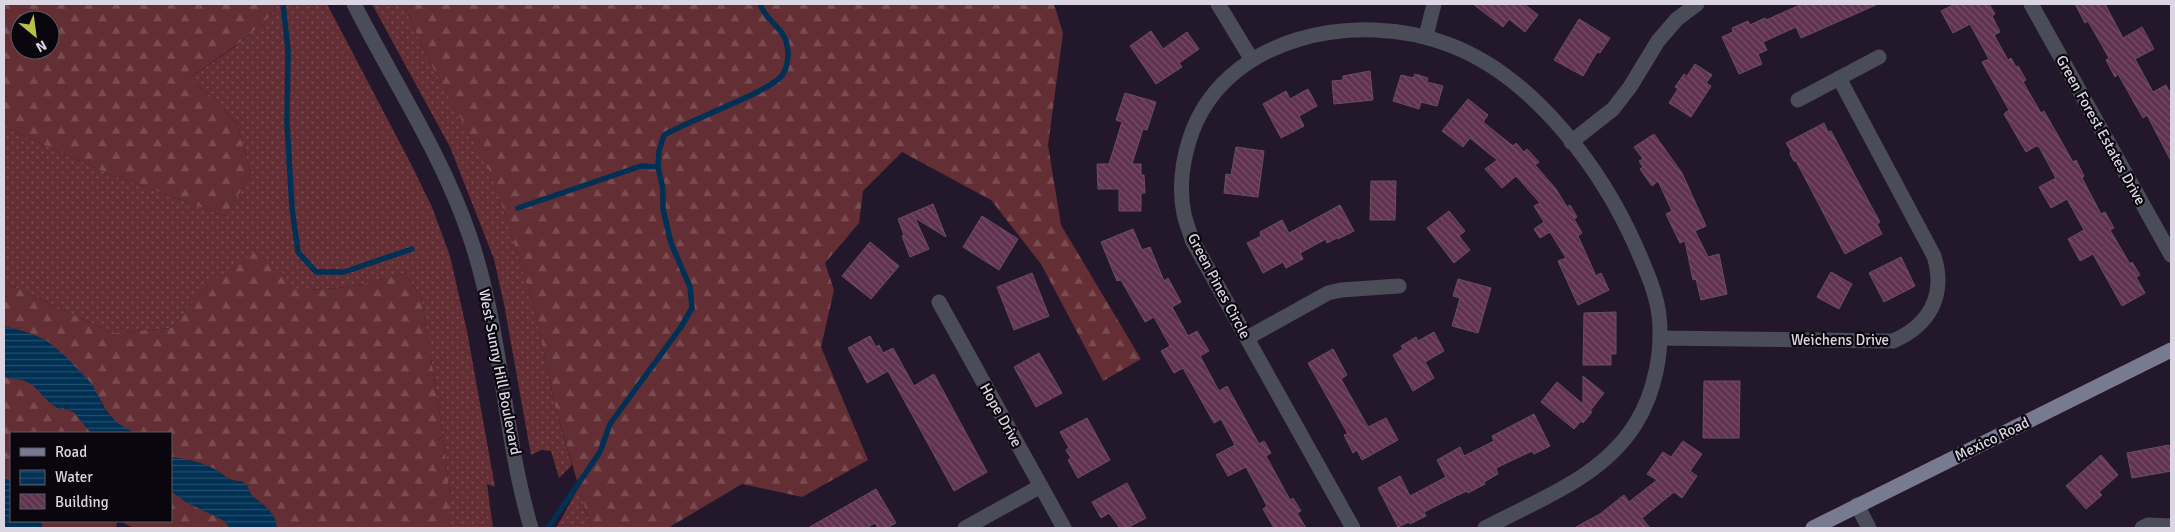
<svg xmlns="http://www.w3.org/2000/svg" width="2175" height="532" font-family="Signika,sans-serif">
<defs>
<pattern id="grass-dots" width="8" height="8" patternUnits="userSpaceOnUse" patternTransform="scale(1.25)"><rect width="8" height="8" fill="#632f34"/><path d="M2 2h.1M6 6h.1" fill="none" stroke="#794c51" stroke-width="1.8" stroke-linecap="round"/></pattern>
<pattern id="forest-firs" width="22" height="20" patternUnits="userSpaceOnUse" patternTransform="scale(1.25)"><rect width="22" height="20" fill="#632f34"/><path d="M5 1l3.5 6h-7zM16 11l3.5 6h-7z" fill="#794c51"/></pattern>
<pattern id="water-rules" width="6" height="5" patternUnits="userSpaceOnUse" patternTransform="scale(1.25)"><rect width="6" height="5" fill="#003154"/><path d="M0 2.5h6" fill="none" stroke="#254e6c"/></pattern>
<pattern id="building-back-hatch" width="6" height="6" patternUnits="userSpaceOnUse" patternTransform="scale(1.25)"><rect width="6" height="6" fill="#60324f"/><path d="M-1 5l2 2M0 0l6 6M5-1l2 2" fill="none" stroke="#764f68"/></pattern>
</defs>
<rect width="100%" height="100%" fill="#23172c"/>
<!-- grass -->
<path fill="url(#grass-dots)" d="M278,4H327L411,164L432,207L450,256L467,331L495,487L487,484L493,528H450V494L439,408L421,297L405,273C369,284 333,291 295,290L281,272L210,282L171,328L112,333L4,282V127L107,173L225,216L251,175L237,124L215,99L188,79C215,60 262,32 278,4Z
M372,4H404L425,53L494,178L536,315L555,406L572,465L559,478L551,451L541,450L531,455L504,304L494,259L450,147Z
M579,487L591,528H556Z"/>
<!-- forest -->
<path fill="url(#forest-firs)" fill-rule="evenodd" d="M4,4H278C262,32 215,59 188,79L215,99L237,124L251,175L225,216L107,173L4,127ZM20,20H50V50H20Z
M404,4H1054L1063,33L1048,145L1061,225L1141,359L1103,381L1041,264L991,200L902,152L863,191L859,223L825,263L834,290L821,347L868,460L802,497L742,484L668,528H591L555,406L536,315L494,179L425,53Z
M254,253L281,272L296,290C333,291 369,284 405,273L421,297L439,408L450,494V528H277L274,517L268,509L251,495L247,486L242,481C226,482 223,472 210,467C198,461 184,459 171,457V433C161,433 145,436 135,433C118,428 106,413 99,397L47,341L29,333L4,326V282L112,333L171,328L210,282Z
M4,377L23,380L33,385L51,404L74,412L91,433H11V482L4,477Z
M171,491L186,502L223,520L230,528H133L120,521H171Z
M42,521H117L116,528H42Z"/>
<!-- water -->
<path fill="url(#water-rules)" d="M4,326L29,333L47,341L63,354L92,384L104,408L117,423L135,433H91L74,412L65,408L59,409L51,404L33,385L23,380L4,377Z
M171,457C184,459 198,461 210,467C223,472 226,482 241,481L247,485L251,495L268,509L274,517L277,528H230L223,520L186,502L171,491Z
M4,477L11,482V521H42V528H4Z"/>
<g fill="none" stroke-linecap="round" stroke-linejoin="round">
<!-- stream -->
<path stroke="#003154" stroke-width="5.5" d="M283,4L288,50L287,123L292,208L298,252L316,272H344L412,249
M518,208L641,166L658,167
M548,528L600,452L610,424L681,327L692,308L690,287L671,243L663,209V189L658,167L659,151L664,135C687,121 773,91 783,74C788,66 789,54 787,45C785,29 765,20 760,4"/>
</g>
<!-- building -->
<path fill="url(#building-back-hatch)" stroke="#694f5e" d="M1473,4H1524L1538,15L1525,32L1509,19L1503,27Z
M1802,4H1878L1801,38L1796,27L1763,42L1767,50L1758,54L1762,64L1739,74L1722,37L1733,32L1732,28L1748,21L1750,25L1765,18L1766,20Z
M1955,4H1989L1995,14L1992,16L2000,32L1994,35L2008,60L2011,58L2016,67L2018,66L2026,80L2023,82L2041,113L2044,111L2073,162L2076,160L2084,176L2082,178L2101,214L2105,212L2114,228L2110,230L2130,264L2132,262L2140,275L2136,277L2145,293L2122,306L2093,254L2080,261L2068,239L2084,230L2067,199L2051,208L2039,187L2056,178L2039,147L2036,146L2026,152L2004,114L2009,110L1982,62L1989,59L1970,24L1953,33L1941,11Z
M2075,4H2105L2123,38L2142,27L2154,49L2135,59L2153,92L2166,85L2171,95V161L2147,115L2143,118L2118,74L2115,77L2106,60L2109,58L2088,21L2085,23Z
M1579,19L1610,38L1600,53L1597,52L1583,76L1554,60Z
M1151,31L1163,49L1187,32L1199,49L1179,63L1182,67L1156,84L1130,46Z
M1695,64L1712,75L1706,83L1711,86L1691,117L1669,103L1678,89L1675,87L1684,74L1687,76Z
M1370,71L1373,100L1334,104L1332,81L1343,80V76Z
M1415,74L1428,78L1427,82L1443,86L1437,106L1421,102L1419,109L1393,101L1401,75L1413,78Z
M1308,89L1317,106L1299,116L1304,126L1281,138L1263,104L1286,91L1290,99Z
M1125,93L1156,102L1147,130L1143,129L1132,164H1141V175H1144L1145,193H1141V211H1119V189H1098L1097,164H1109L1122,122L1116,120Z
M1468,99L1488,115L1483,122L1513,146L1516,143L1524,152L1527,149L1539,162L1535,165L1556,189L1567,207L1570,205L1577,217L1574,219L1582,233L1578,236L1596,276L1601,273L1609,290L1578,305L1558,261L1566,258L1550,232L1540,238L1534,229L1544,222L1534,206L1540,203L1516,176L1502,188L1485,169L1497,160L1470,138L1463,147L1442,131Z
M1824,123L1828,132L1831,131L1870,204L1880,222L1877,224L1882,234L1845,254L1796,161H1794L1790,154L1791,151L1786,143Z
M1654,134L1682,173L1706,226L1695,231L1708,257L1719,254L1727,294L1701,300L1696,279L1693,280L1685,241L1680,243L1666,214L1672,211L1658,181L1652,186L1640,169L1643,167L1639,161L1643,159L1634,147Z
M1236,147L1264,151L1258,197L1224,193L1226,174L1231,175Z
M1371,181H1396L1395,220H1370Z
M933,204L946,237L915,218L929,249L910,257L902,236L904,235L898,219Z
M1340,205L1354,231L1338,239L1337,238L1327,243L1326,239L1300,253L1303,259L1286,268L1283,262L1263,273L1247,243L1261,236L1260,232L1282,220L1289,233Z
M1449,211L1465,231L1459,236L1470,250L1454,263L1427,228Z
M982,216L1018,239L999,270L963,247Z
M1133,229L1142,250L1150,247L1164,281L1168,278L1181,302L1172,307L1188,336L1197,331L1209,351L1200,356L1219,391L1227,386L1259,444L1264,441L1271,453L1266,456L1290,500L1293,498L1301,511L1297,513L1306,528H1274L1263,509L1267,506L1246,467L1228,476L1216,455L1235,445L1221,419L1214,423L1183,368L1174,373L1161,351L1170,346L1154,317L1145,322L1121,280L1117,281L1101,242Z
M870,242L899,266L871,299L842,276Z
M1901,257L1915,286L1884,302L1869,273Z
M1831,272L1852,284L1839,309L1817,297Z
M1032,273L1049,316L1014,330L997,287Z
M1458,279L1491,288L1478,333L1452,326L1460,298L1453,296Z
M1616,312V354H1611V365H1583L1584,313Z
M1434,332L1444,351L1425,362L1434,378L1413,391L1393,355L1403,349L1401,346L1416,337L1418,341Z
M870,336L876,347L879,345L883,353L893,348L914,386L934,374L987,472L954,491L888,371L867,383L848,348Z
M1333,349L1347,375L1341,379L1368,427L1386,418L1398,440L1362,460L1357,450L1353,453L1344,435L1348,434L1308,363Z
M1039,353L1062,393L1036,407L1014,367Z
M1583,376L1604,393L1590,411L1592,412L1583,423L1581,421L1574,429L1541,402L1557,382L1583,404Z
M1704,381H1740L1739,438H1703Z
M1534,414L1550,446L1534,454L1532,451L1496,468L1498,474L1484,482L1485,484L1468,493L1467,491L1456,496L1424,512L1426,516L1410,524L1409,522L1398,527L1378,488L1400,476L1410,496L1446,477L1437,460L1460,447L1464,456L1494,441L1492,436Z
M1087,418L1110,460L1078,478L1068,460L1071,458L1066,450L1069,448L1060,432Z
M1683,441L1702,454L1690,471L1697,476L1682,498L1674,492L1642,518L1650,528H1574L1600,514L1624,495L1629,502L1657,480L1647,474L1663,452L1671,457Z
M2169,445L2171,471L2132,478L2127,453Z
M2101,455L2118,475L2099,492L2102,495L2086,509L2066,486Z
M1127,483L1146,518L1127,528H1120L1109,513L1101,518L1092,502Z
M876,489L896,523L887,528H878L875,523L866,528H808Z"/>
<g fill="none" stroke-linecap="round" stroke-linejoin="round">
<!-- minor -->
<path stroke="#4a4c57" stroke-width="15" d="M1218,4L1252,60
M2031,4L2171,255
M1426,36L1434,4
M1798,100L1879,57
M1571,142L1613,109L1630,87L1658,41L1677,19L1697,4
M939,302L1064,528
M1247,338L1328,293L1341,290L1399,286
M1660,338L1893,341C1930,325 1946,295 1934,256L1839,78
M1857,505L1869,528
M965,528L1041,486
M1353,528L1192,240C1190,232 1186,223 1184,214C1179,190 1182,164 1189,141C1221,35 1358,9 1450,45C1534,77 1602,169 1637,249C1646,270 1656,292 1659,315C1663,351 1655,392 1636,423C1603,477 1538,500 1485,528
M2142,528L2148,525L2171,526"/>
<!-- tertiary -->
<path stroke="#4a4c57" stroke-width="15" d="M354,4C393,81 442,154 470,237C502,331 503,433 531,528"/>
<!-- primary -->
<path stroke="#777a91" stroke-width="15" d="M1813,528L2171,350"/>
</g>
<g text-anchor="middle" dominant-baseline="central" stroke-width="4.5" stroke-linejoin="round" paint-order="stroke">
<!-- street labels -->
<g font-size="15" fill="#dcd5e2" stroke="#0a060e">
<text transform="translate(2101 130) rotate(61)">Green Forest Estates Drive</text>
<text transform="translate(1219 286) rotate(62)">Green Pines Circle</text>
<text x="1840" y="340">Weichens Drive</text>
<text transform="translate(500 372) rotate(79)">West Sunny Hill Boulevard</text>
<text transform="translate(1001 415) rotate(61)">Hope Drive</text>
<text transform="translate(1992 439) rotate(-26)">Mexico Road</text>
</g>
</g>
<!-- border -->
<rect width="2175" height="532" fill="none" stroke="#dcd5e2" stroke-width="10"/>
<!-- legend -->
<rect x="10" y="432" width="162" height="90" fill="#0a060e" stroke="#5e5963"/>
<rect x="20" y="448" width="25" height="8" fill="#777a91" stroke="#5e5963"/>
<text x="55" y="457" font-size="15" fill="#dcd5e2">Road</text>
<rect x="20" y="470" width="25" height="15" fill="url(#water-rules)" stroke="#5e5963"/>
<text x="55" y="482" font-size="15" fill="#dcd5e2">Water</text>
<rect x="20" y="494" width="25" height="15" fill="url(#building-back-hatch)" stroke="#5e5963"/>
<text x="55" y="507" font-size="15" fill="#dcd5e2">Building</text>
<!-- north arrow -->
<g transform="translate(35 35) rotate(151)"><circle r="24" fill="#0a060e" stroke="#5e5963"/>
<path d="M0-4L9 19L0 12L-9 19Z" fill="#b8c146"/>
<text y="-8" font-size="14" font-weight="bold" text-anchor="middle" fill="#dcd5e2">N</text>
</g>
</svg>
